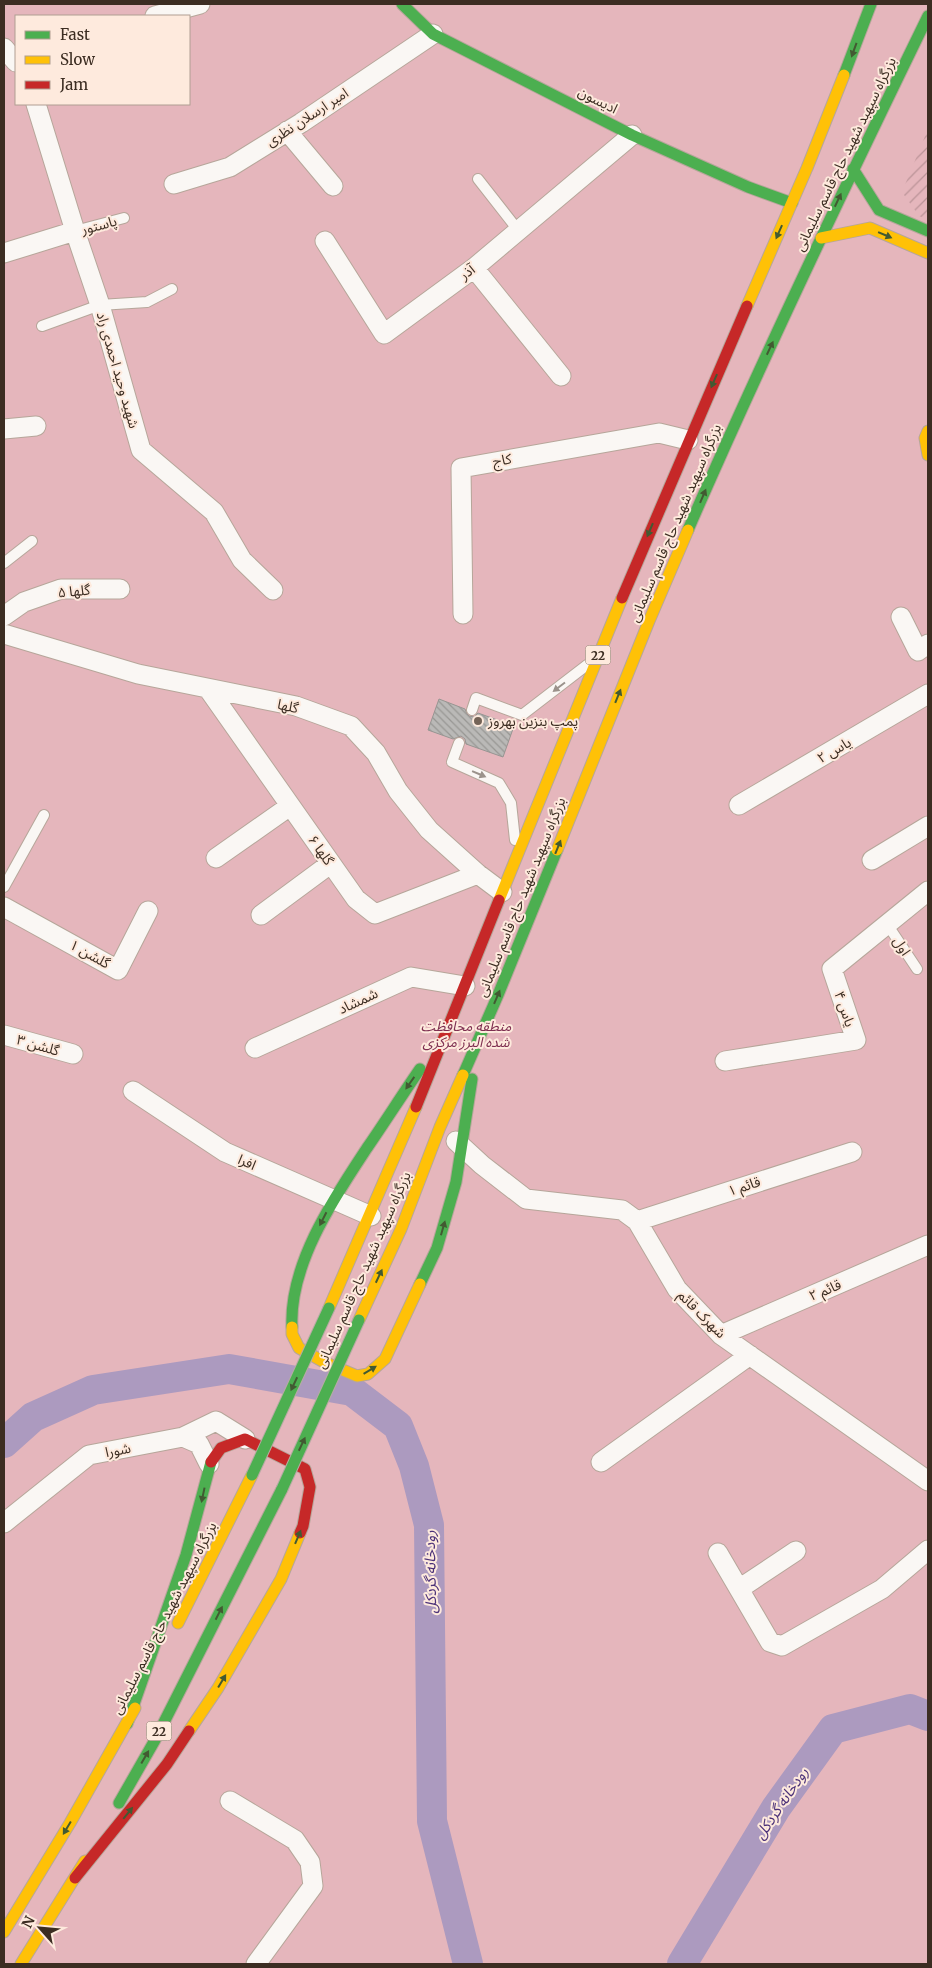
<svg xmlns="http://www.w3.org/2000/svg" width="932" height="1968" font-family="Merriweather,'Noto Sans Arabic',serif">
<defs>
<pattern id="garden-furrows" width="10" height="10" patternUnits="userSpaceOnUse" patternTransform="scale(1.25)"><rect width="10" height="10" fill="#e5b6bc"/><path d="M-1 1l2-2M0 10L10 0M9 11l2-2" fill="none" stroke="#bb9498"/></pattern>
<pattern id="building-back-hatch" width="6" height="6" patternUnits="userSpaceOnUse" patternTransform="scale(1.25)"><rect width="6" height="6" fill="#bab9b7"/><path d="M-1 5l2 2M0 0l6 6M5-1l2 2" fill="none" stroke="#989794"/></pattern>
</defs>
<rect width="100%" height="100%" fill="#dcc8b9"/>
<!-- park -->
<path fill="#e5b6bc" fill-rule="evenodd" d="M4,4H928V1964H4ZM16,16H189V104H16Z"/>
<!-- garden -->
<path fill="url(#garden-furrows)" d="M928,129V220L919,216L902,192Z"/>
<g fill="none" stroke-linecap="round" stroke-linejoin="round">
<!-- river -->
<path stroke="#ac9abf" stroke-width="30" d="M4,1443L33,1417L93,1390L229,1369L352,1391L398,1426L414,1466L429,1525L432,1821L468,1964
M682,1964L776,1808L833,1729L910,1709L928,1716"/>
</g>
<!-- building -->
<path fill="url(#building-back-hatch)" stroke="#979592" d="M439,699L465,709L467,714L469,716L474,717L478,713L514,726L503,757L466,744L465,739L461,736L453,739L428,730Z"/>
<g fill="none" stroke-linecap="round" stroke-linejoin="round">
<defs>
<path id="lane" d="M478,179L518,230
M75,231L124,218
M42,326L100,305L147,302L172,289
M4,563L32,541
M472,710L476,698L522,715L587,665
M459,743L452,762L499,783L511,803L515,840
M4,887L44,815
M887,924L917,969"/>
<path id="street" d="M155,16L200,4
M4,48L16,62
M36,104L75,231L100,305L141,450L214,512L242,560L273,590
M287,131L333,186
M174,184L230,167L301,123L433,34
M325,241L384,334L474,268L632,135
M4,253L75,231
M474,268L561,376
M4,429L36,426
M463,614L461,468L659,433L688,440
M4,616L24,602L61,589H120
M901,617L918,651L928,644
M4,634L138,674L296,706L351,726L376,753L398,791L429,830L478,874L502,892
M209,690L356,899L375,914L478,874
M739,805L928,694
M216,858L290,806
M872,860L928,826
M4,907L118,970L148,911
M261,915L330,864
M4,1035L73,1054
M255,1048L411,977L465,986
M725,1061L856,1040L832,969L928,891
M133,1091L225,1152L371,1216
M456,1141L482,1165L526,1199L622,1210L637,1221L677,1289L721,1335L928,1481
M637,1221L852,1152
M721,1335L928,1245
M183,1437L199,1444L209,1464
M601,1462L750,1355
M4,1523L89,1455L183,1437L216,1421L245,1439
M718,1553L770,1642L782,1646L882,1589L928,1550
M739,1589L796,1551
M230,1801L295,1840L310,1862L313,1886L256,1964"/>
<path id="fast" d="M402,4L433,34L632,135L748,187L792,203
M844,75L871,4
M853,169L879,210L928,231
M688,530C763,357 845,186 928,16
M463,1075L498,995L557,850
M420,1284L437,1248L456,1182L472,1079
M292,1327C289,1264 334,1198 367,1148C385,1122 402,1095 420,1069
M127,1724L186,1555L211,1462
M119,1803L155,1740L282,1489"/>
<path id="slow" d="M821,238L870,228L928,253
M747,306L807,168L844,75
M928,431L925,438L928,455
M557,850L649,621L688,530
M499,900L622,598
M329,1308L416,1107
M359,1320L401,1229L440,1127L463,1075
M292,1327V1334L299,1348L324,1362L357,1376L368,1374L385,1359L420,1284
M178,1623L252,1475
M189,1731L218,1688L281,1579L300,1533
M4,1932L70,1823L135,1708
M21,1964L85,1861"/>
<path id="jam" d="M622,598L747,306
M416,1107L499,900
M211,1462L221,1448L245,1439L305,1469L310,1487L303,1526L300,1533
M75,1878L167,1764L189,1731"/>
</defs>
<!-- lane casing -->
<use href="#lane" stroke="#b6a69a" stroke-width="12"/>
<!-- street casing -->
<use href="#street" stroke="#b6a69a" stroke-width="21"/>
<!-- fast casing -->
<use href="#fast" stroke="#b6a69a" stroke-width="13"/>
<!-- slow casing -->
<use href="#slow" stroke="#b6a69a" stroke-width="13"/>
<!-- jam casing -->
<use href="#jam" stroke="#b6a69a" stroke-width="13"/>
<!-- lane -->
<use href="#lane" stroke="#faf7f4" stroke-width="10"/>
<!-- street -->
<use href="#street" stroke="#faf7f4" stroke-width="19"/>
<!-- fast -->
<use href="#fast" stroke="#4caf50" stroke-width="11"/>
<!-- slow -->
<use href="#slow" stroke="#ffc107" stroke-width="11"/>
<!-- jam -->
<use href="#jam" stroke="#c62828" stroke-width="11"/>
<defs>
<path id="fast-bridge" d="M252,1475L329,1308
M282,1489L359,1320"/>
</defs>
<!-- fast-bridge casing -->
<use href="#fast-bridge" stroke="#b6aba3" stroke-width="13" stroke-linecap="butt"/>
<!-- fast-bridge -->
<use href="#fast-bridge" stroke="#4caf50" stroke-width="11"/>
</g>
<!-- one-way arrows -->
<defs><path id="oneway-solid" d="M-6-.8H1V-3.2L6.5 0L1 3.2V.8H-6Z" transform="scale(1.25)"/></defs>
<g fill="#425a32">
<use href="#oneway-solid" transform="translate(854 50) rotate(110)"/>
<use href="#oneway-solid" transform="translate(838 200) rotate(-65)"/>
<use href="#oneway-solid" transform="translate(779 232) rotate(114)"/>
<use href="#oneway-solid" transform="translate(885 235) rotate(23)"/>
<use href="#oneway-solid" transform="translate(770 348) rotate(-65)"/>
<use href="#oneway-solid" transform="translate(714 381) rotate(114)"/>
<use href="#oneway-solid" transform="translate(703 496) rotate(-67)"/>
<use href="#oneway-solid" transform="translate(650 530) rotate(113)"/>
<use href="#oneway-solid" transform="translate(618 696) rotate(-68)"/>
<use href="#oneway-solid" transform="translate(558 847) rotate(-68)"/>
<use href="#oneway-solid" transform="translate(497 997) rotate(-67)"/>
<use href="#oneway-solid" transform="translate(410 1083) rotate(125)"/>
<use href="#oneway-solid" transform="translate(323 1219) rotate(117)"/>
<use href="#oneway-solid" transform="translate(443 1228) rotate(-74)"/>
<use href="#oneway-solid" transform="translate(379 1276) rotate(-65)"/>
<use href="#oneway-solid" transform="translate(370 1370) rotate(-31)"/>
<use href="#oneway-solid" transform="translate(294 1384) rotate(115)"/>
<use href="#oneway-solid" transform="translate(302 1444) rotate(-65)"/>
<use href="#oneway-solid" transform="translate(203 1495) rotate(102)"/>
<use href="#oneway-solid" transform="translate(298 1537) rotate(-67)"/>
<use href="#oneway-solid" transform="translate(219 1613) rotate(-63)"/>
<use href="#oneway-solid" transform="translate(222 1681) rotate(-59)"/>
<use href="#oneway-solid" transform="translate(145 1757) rotate(-60)"/>
<use href="#oneway-solid" transform="translate(128 1813) rotate(-51)"/>
<use href="#oneway-solid" transform="translate(67 1828) rotate(121)"/>
</g>
<g fill="#9b928b">
<use href="#oneway-solid" transform="translate(559 687) rotate(143)"/>
<use href="#oneway-solid" transform="translate(479 774) rotate(23)"/>
</g>
<!-- markers -->
<circle fill="#746357" stroke="#feeadd" stroke-width="2" cx="478" cy="721" r="5"/>
<g text-anchor="middle" dominant-baseline="central" stroke-width="4" stroke-linejoin="round" paint-order="stroke">
<!-- shield labels -->
<g fill="#feeadd" stroke="#76665a" stroke-width="1">
<rect x="585.5" y="645.5" width="25" height="19" rx="4"/>
<rect x="146.5" y="1721.5" width="25" height="19" rx="4"/>
</g>
<g font-size="12" font-weight="bold" fill="#3c2d22">
<text x="598" y="655">22</text>
<text x="159" y="1731">22</text>
</g>
<!-- street labels -->
<g font-size="14" fill="#3c2d22" stroke="#feeadd">
<text transform="translate(598 100) rotate(27)">ادیسون</text>
<text transform="translate(307 117) rotate(-33)">امیر ارسلان نظری</text>
<text transform="translate(845 154) rotate(-64)">بزرگراه سپهبد شهید حاج قاسم سلیمانی</text>
<text transform="translate(99 225) rotate(-15)">پاستور</text>
<text transform="translate(467 272) rotate(-37)">آذر</text>
<text transform="translate(118 370) rotate(74)">شهید وحید احمدی راد</text>
<text transform="translate(502 460) rotate(-10)">کاج</text>
<text transform="translate(675 523) rotate(-67)">بزرگراه سپهبد شهید حاج قاسم سلیمانی</text>
<text transform="translate(74 591) rotate(-5)">گلها ۵</text>
<text transform="translate(288 706) rotate(13)">گلها</text>
<text transform="translate(834 750) rotate(-30)">یاس ۲</text>
<text transform="translate(321 850) rotate(55)">گلها ۶</text>
<text transform="translate(521 897) rotate(-68)">بزرگراه سپهبد شهید حاج قاسم سلیمانی</text>
<text transform="translate(902 946) rotate(57)">اول</text>
<text transform="translate(90 954) rotate(29)">گلشن ۱</text>
<text transform="translate(358 1001) rotate(-25)">شمشاد</text>
<text transform="translate(845 1009) rotate(71)">یاس ۴</text>
<text transform="translate(38 1045) rotate(16)">گلشن ۳</text>
<text transform="translate(247 1162) rotate(24)">افرا</text>
<text transform="translate(744 1186) rotate(-18)">قائم ۱</text>
<text transform="translate(363 1270) rotate(-66)">بزرگراه سپهبد شهید حاج قاسم سلیمانی</text>
<text transform="translate(825 1290) rotate(-23)">قائم ۲</text>
<text transform="translate(702 1314) rotate(45)">شهرک قائم</text>
<text transform="translate(118 1450) rotate(-11)">شورا</text>
<text transform="translate(164 1618) rotate(-63)">بزرگراه سپهبد شهید حاج قاسم سلیمانی</text>
</g>
<!-- poi labels -->
<g font-size="14" fill="#3c2d22" stroke="#feeadd" text-anchor="start">
<text x="488" y="721">پمپ بنزین بهروز</text>
</g>
<!-- park labels -->
<g font-size="14" font-style="italic" fill="#7e2e50" stroke="#feeadd">
<text x="466" y="1026">منطقه محافظت<tspan x="466" dy="16">شده البرز مرکزی</tspan></text>
</g>
<!-- water labels -->
<g font-size="15" font-style="italic" fill="#4c3279" stroke="#feeadd">
<text transform="translate(430 1572) rotate(-91)">رودخانه گردکل</text>
<text transform="translate(781 1803) rotate(-56)">رودخانه گردکل</text>
</g>
</g>
<!-- border -->
<rect width="932" height="1968" fill="none" stroke="#3c2d22" stroke-width="10"/>
<!-- legend -->
<rect x="15" y="15" width="175" height="90" fill="#feeadd" stroke="#b09e92"/>
<rect x="25" y="31" width="25" height="8" fill="#4caf50" stroke="#b09e92"/>
<text x="60" y="40" font-size="15" fill="#3c2d22">Fast</text>
<rect x="25" y="56" width="25" height="8" fill="#ffc107" stroke="#b09e92"/>
<text x="60" y="65" font-size="15" fill="#3c2d22">Slow</text>
<rect x="25" y="81" width="25" height="8" fill="#c62828" stroke="#b09e92"/>
<text x="60" y="90" font-size="15" fill="#3c2d22">Jam</text>
<!-- north arrow -->
<g transform="translate(40 1928) rotate(297)" stroke="#feeadd" stroke-width="4" paint-order="stroke">
<path d="M0-4L9 19L0 12L-9 19Z" fill="#3c2d22"/>
<text y="-8" font-size="14" font-weight="bold" text-anchor="middle" fill="#3c2d22">N</text>
</g>
</svg>
